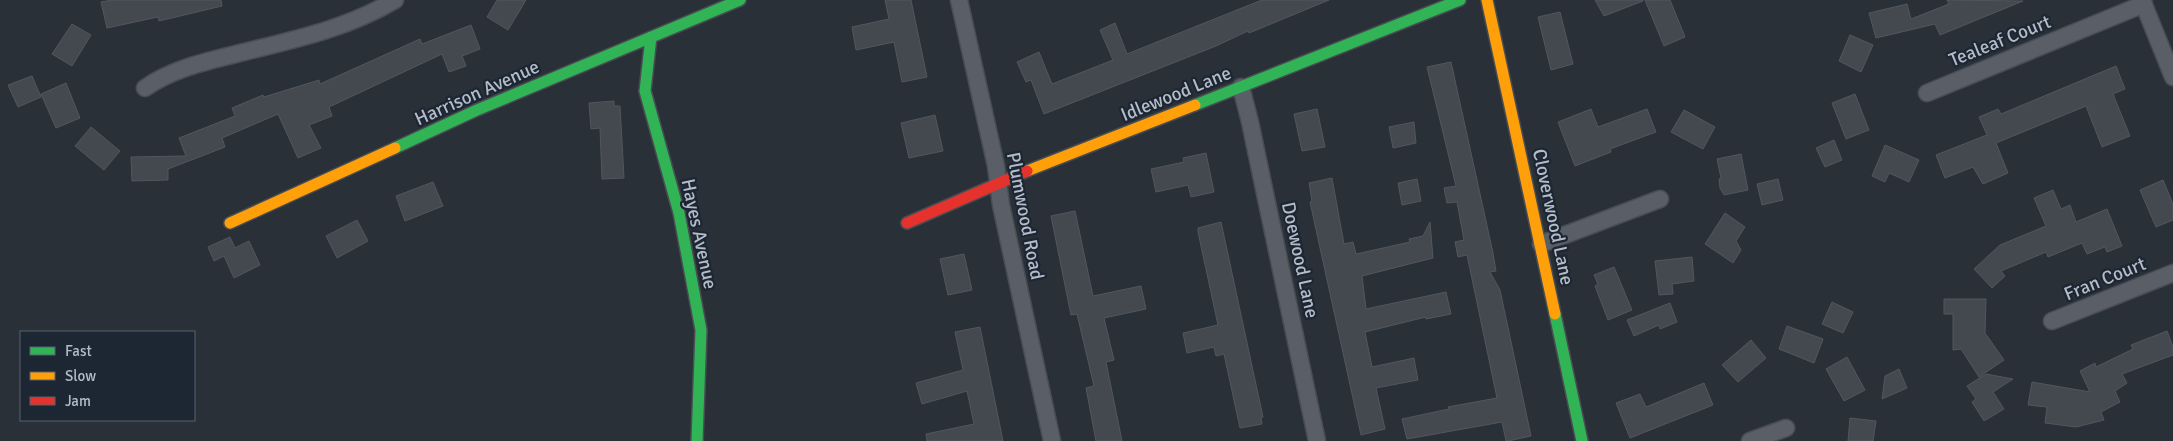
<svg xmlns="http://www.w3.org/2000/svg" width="2173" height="441" font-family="Signika,sans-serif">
<rect width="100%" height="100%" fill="#2a3038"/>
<!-- building -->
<path fill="#444950" stroke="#52575f" d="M112,0H221L222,6L159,21L158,17L107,28L101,2Z
M497,0H526L508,30L487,17Z
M885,0H911L927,77L902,82L894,42L856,50L852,27L889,19Z
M1262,0H1329L1249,33L1248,31L1216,46L1044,114L1031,80L1026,82L1017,62L1039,52L1052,84L1113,60L1100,30L1115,23L1127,54Z
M1595,0H1643V1L1604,16Z
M1645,0H1670L1685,37L1664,46Z
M1947,0L2023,1L1940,35L1935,24L1876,38L1869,13L1907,4L1911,19L1949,4Z
M1560,12L1573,64L1551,70L1538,17Z
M72,24L91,35L72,66L52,54Z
M471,25L480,49L462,56L466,66L449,72L442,54L329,107L332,116L309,125L321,148L298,158L278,114L222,138L225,147L168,169V180L132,181L131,157L186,156L179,138L235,116L232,108L263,95L264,97L319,80L320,84L420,39L422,44Z
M1850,35L1873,45L1861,72L1839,61Z
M1451,62L1493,253L1496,271L1490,272L1500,290L1531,436L1508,441H1506L1502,422L1407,439L1402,419L1449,409L1448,407L1497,398L1467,255L1458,257L1455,242L1464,240L1457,202L1447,203L1444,188L1456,186L1427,67Z
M2116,66L2125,89L2113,94L2130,136L2102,147L2086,106L1996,143L2008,173L1983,184L1973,167L1945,178L1936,155L1987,135L1979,117L1998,109L2001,114Z
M32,76L41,97L18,107L8,85Z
M66,83L80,118L56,128L41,94Z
M1855,94L1869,130L1846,139L1832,103Z
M614,101V106H620L624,178L602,179L600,128L591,129L589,103Z
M1317,109L1325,147L1302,151L1294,114Z
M1591,109L1598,127L1647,109L1656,132L1610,149L1611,152L1575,166L1558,122Z
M1684,110L1715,127L1703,149L1671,132Z
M935,115L943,151L909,158L901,123Z
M1414,122L1416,143L1393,148L1389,127Z
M91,127L120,151L104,170L75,146Z
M1834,140L1842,160L1825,167L1816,148Z
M1885,145L1919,160L1909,182L1889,173L1885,182L1872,176Z
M1206,153L1214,192L1191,197L1188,185L1156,192L1151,169L1184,162L1183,158Z
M1741,154L1748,190L1724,195L1720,188L1719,179L1721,178L1717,159Z
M1332,178L1344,244L1353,242L1356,254L1410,242L1409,239L1423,236L1430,222L1433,258L1362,276L1366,309L1446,292L1451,314L1426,319V317L1365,332L1372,367L1414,358L1418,380L1376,388L1385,429L1361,435L1310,202L1312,201L1309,183Z
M1417,179L1421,201L1402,205L1398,183Z
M1778,179L1783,200L1762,205L1757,184Z
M2163,180L2173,204V220L2156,227L2140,190Z
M433,182L443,206L405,221L396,196Z
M2053,190L2061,209L2070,205L2076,222L2107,209L2122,246L2107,252L2105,247L2087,254L2082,243L2048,257L2046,252L2001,271L2005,276L1992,288L1974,269L2000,245L2046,226L2034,198Z
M1075,211L1093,296L1141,286L1146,309L1104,318L1114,360L1106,362L1122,441H1096L1086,388L1094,386L1077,314L1071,315L1051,216Z
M1725,213L1745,227L1736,241L1741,250L1733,263L1705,244Z
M357,220L368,241L337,258L326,236Z
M1221,222L1263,417L1261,418L1262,424L1240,428L1224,354L1216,356L1214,347L1187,353L1183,333L1218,325L1198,232V228Z
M230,237L235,248L249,241L260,265L234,278L224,256L214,261L208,247Z
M964,254L972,290L948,295L940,259Z
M1692,257L1694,281L1672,284L1673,294L1659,295L1655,261Z
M1614,267L1632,310L1608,320L1595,286L1598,284L1594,275Z
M1944,299H1986L1985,333L2004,360L1979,377L1961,349L1953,350V314H1944Z
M1832,302L1853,312L1843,333L1822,324Z
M1670,303L1677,322L1660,329L1659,325L1634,336L1627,320Z
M1787,326L1823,339L1814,363L1779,349Z
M980,327L1003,441H927L926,434L974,424L967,391L922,404L916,383L963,370L955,332Z
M2167,331L2173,347V355L2122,374L2127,383L2115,391L2120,402L2101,412L2104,420L2076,427L2045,423L2047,407L2028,405L2032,382L2090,392L2080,371L2095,363L2096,367L2133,349L2131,345Z
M1751,340L1766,358L1738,382L1722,365Z
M1847,357L1865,390L1844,401L1826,369Z
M1899,369L1907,388L1882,399L1885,376Z
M1986,374L2013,379L1993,392L2004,409L1984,421L1972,402L1976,399L1967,386Z
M1704,383L1713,405L1630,438L1616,403L1640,394L1646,407Z
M1850,418L1876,421L1873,441H1848Z"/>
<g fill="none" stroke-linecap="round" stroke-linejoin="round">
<defs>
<path id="street" d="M959,0L996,166L1001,205L1052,441
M2142,0L2173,77
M1241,87L1250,122L1317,441
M145,88C175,67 210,61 244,52C297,39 348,28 395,0
M1927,93L2144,4
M1541,244L1660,199
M2052,321L2173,273
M1750,441L1786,428"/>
<path id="fast" d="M651,37L645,91L679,213L701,330L697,441
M1195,105L1460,0
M395,148L477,110L740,0
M1555,314L1582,441"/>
<path id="slow" d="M1487,0L1555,314
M1027,171L1195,105
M230,223L395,148"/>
<path id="jam" d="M907,223L1027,171"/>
</defs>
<!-- street casing -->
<use href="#street" stroke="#484c53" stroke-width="19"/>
<!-- fast casing -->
<use href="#fast" stroke="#484c53" stroke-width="14"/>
<!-- slow casing -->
<use href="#slow" stroke="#484c53" stroke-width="14"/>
<!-- jam casing -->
<use href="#jam" stroke="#484c53" stroke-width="14"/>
<!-- street -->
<use href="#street" stroke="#5a5e66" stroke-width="16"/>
<!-- fast -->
<use href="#fast" stroke="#30b455" stroke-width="11"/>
<!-- slow -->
<use href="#slow" stroke="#ff9f0a" stroke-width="11"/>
<!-- jam -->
<use href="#jam" stroke="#e5322d" stroke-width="11"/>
</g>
<g text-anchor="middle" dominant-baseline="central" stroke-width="4.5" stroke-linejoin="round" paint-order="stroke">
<!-- street labels -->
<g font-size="19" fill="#b4bcc9" stroke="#1d2633">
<text transform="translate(2000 41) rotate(-22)">Tealeaf Court</text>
<text transform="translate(477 93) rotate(-24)">Harrison Avenue</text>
<text transform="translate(1176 94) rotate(-22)">Idlewood Lane</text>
<text transform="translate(1025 216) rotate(79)">Plumwood Road</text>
<text transform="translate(1553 217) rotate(78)">Cloverwood Lane</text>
<text transform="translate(699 234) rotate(78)">Hayes Avenue</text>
<text transform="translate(1300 260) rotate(78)">Doewood Lane</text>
<text transform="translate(2105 279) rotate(-22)">Fran Court</text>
</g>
</g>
<!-- legend -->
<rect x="20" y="331" width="175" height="90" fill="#1d2633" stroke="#59626f"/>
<rect x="30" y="347" width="25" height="8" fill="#30b455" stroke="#59626f"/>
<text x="65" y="356" font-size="15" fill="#b4bcc9">Fast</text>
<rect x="30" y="372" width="25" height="8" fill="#ff9f0a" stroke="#59626f"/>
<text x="65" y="381" font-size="15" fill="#b4bcc9">Slow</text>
<rect x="30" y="397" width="25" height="8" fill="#e5322d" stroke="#59626f"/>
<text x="65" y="406" font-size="15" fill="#b4bcc9">Jam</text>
</svg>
